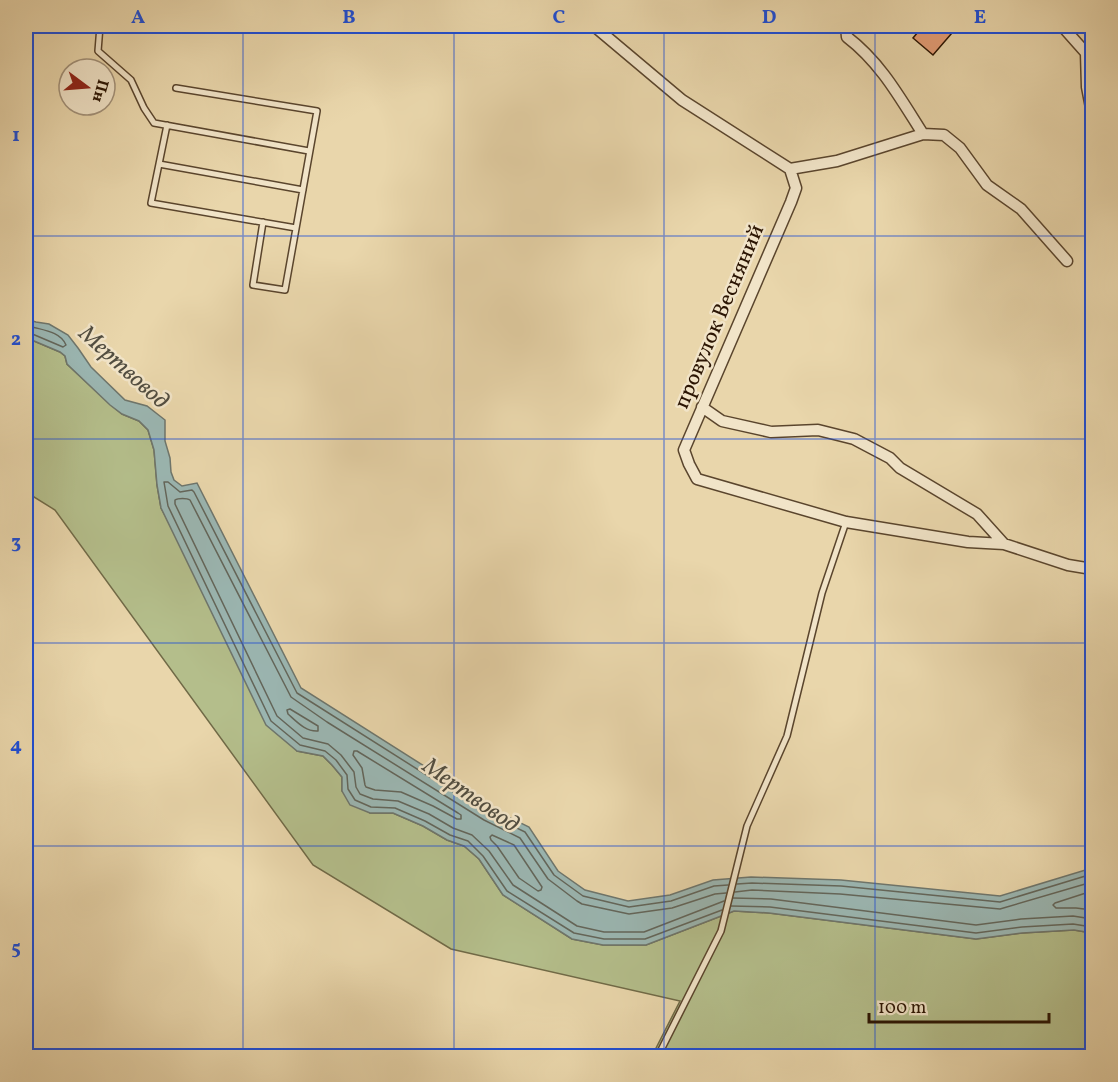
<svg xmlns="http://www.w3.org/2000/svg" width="1118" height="1082" font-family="Vollkorn,serif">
<rect width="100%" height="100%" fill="#e9d6ab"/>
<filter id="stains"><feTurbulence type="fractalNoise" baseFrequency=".00333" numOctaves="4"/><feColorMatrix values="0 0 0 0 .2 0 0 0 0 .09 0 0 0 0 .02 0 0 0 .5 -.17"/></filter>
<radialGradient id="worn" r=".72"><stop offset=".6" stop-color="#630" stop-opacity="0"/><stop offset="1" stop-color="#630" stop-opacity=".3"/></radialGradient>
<!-- green -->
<path fill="#b4be8b" stroke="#706a47" stroke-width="1.5" d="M27,338L60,352L65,356L67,364L110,404L122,414L139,421L148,430L154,450L157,485L161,508L297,751L323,756L332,765L342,777V791L370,813H393L423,826L447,840L464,846L479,859L503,895L572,939L603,945H646L734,911L769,913L976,939L1022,933L1074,930L1092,933V1056H652L680,1001L451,949L313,865L55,510L26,492V340Z"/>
<!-- water -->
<path fill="#9bb7b3" stroke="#6e766d" stroke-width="1.5" d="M26,319L36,322L49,324L68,335L78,348L91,367L125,400L147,406L165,420V441L170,458L171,472L174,480L182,486L197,483L301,688L492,809L529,827L558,871L585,890L628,901L670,895L713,880L751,877L841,880L1000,896L1092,868V933L1074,930L1022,933L976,939L769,913L734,911L646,945H603L572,939L503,895L479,859L464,846L447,840L423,826L393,813H370L350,805L342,791V777L332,765L323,756L297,751L266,725L161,508L157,485L154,450L148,430L139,421L122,414L110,405L67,364L65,356L60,352L27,338L26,340Z"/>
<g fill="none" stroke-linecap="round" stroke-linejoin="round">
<!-- shore -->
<path stroke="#63665b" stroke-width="1.5" d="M26,325C39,330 60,330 66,345L63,347L30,333H26
M290,709L318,726V731C306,732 297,722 288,714L287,710Z
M354,751H357L458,813L461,815V819H457L433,806L401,792L375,790L366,787L365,785L362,768L353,755Z
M492,835L514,845L542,887L541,890L538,891L519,878L497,846L491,840L490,837Z
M737,884L752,883L841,886L1000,902L1092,874
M1092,891L1055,903L1053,905L1056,908H1076L1092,910
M735,892L752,890L840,894L1000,909L1092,882
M733,898L771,899L976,925L1021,919L1073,916L1092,919
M724,901L644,932H604L577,926L513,885L489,851L472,835L453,828L429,814L398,801L373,799L360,794L356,787L354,772L341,755L328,744L303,738L277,716L175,504V500C178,498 187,498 190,500L291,697L327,722L484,820L520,838L548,879L577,901L582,904L629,914L672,908L715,894L726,893
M731,906L770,907L976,933L1022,927L1073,924L1092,927
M722,910L645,939H604L574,933L507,891L483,856L468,841L450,835L425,821L395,808L371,807L355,800L348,789L347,775L336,760L325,751L300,745L271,721L168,506L164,482H168L180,492L192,490L194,492L297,693L488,814L525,832L554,875L583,896L629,907L671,901L714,886L728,885"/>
</g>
<!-- building -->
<path fill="#e39d76" stroke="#2b1503" stroke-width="1.5" d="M923,26H958L933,55L913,38Z"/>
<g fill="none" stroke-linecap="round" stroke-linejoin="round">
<defs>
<path id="lane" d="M100,26L98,51L131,80L144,108L154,123L309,151
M176,88L317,111L285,290L253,285L263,222
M167,125L151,203L296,228
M159,164L303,190
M658,1056L721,931L747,826L787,736L822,593L846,522"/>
<path id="street" d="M594,26L682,100L790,169L837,161L923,134L944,135L960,148L987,185L1021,209L1067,261
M846,26L847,37C881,63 900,98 923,134
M1062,26L1086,53L1091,55
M1086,53L1087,87L1092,113
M790,169L796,188L791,202L684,450L689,464L697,479L846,522L968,542L1004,544L1068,565L1092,569
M702,407L722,421L771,432L818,430L854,439L890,458L900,468L977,514L1004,544"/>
</defs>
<!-- lane casing -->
<use href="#lane" stroke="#5a452d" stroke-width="8"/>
<!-- street casing -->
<use href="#street" stroke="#5a452d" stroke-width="13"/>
<!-- lane -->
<use href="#lane" stroke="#f1e4c8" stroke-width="5"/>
<!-- street -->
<use href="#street" stroke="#f1e4c8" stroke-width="10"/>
</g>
<!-- grid -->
<path fill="none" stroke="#1d4ed8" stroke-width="1.5" stroke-opacity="0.55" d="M243,26V1056M454,26V1056M664,26V1056M875,26V1056M26,236H1092M26,439H1092M26,643H1092M26,846H1092"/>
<g text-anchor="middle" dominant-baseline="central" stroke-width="5" stroke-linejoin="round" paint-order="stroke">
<!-- street labels -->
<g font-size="22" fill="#2b1503" stroke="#f1e4c8">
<text transform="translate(720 317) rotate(-67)">провулок Весняний</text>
</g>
<!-- water labels -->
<g font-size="24" font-style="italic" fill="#524e41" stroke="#f1e4c8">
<text transform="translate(123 368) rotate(42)">Мертвовод</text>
<text transform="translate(470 796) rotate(35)">Мертвовод</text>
</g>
</g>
<!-- margin -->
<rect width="1118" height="1082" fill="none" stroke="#e9d6ab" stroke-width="66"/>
<!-- north arrow -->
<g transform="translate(87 87) rotate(106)"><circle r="28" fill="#f1e4c8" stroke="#a29179" stroke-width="1.5"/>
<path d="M0-4.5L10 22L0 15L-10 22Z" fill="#8f2418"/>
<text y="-9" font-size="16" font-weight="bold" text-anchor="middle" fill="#2b1503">Пн</text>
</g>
<!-- scale -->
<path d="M869 1013v9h180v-9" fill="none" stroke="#2b1503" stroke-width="3"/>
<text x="878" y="1013" font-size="18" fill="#2b1503" stroke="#f1e4c8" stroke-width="4.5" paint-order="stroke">100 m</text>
<rect x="33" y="33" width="1052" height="1016" fill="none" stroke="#1d4ed8" stroke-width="2"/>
<g font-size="20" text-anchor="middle" font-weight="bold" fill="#1d4ed8">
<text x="138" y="23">A</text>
<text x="349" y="23">B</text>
<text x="559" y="23">C</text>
<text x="769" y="23">D</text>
<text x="980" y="23">E</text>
<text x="16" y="141">1</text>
<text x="16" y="345">2</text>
<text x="16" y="548">3</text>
<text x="16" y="751">4</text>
<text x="16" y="954">5</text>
</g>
<rect width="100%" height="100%" filter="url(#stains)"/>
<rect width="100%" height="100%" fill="url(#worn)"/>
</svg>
